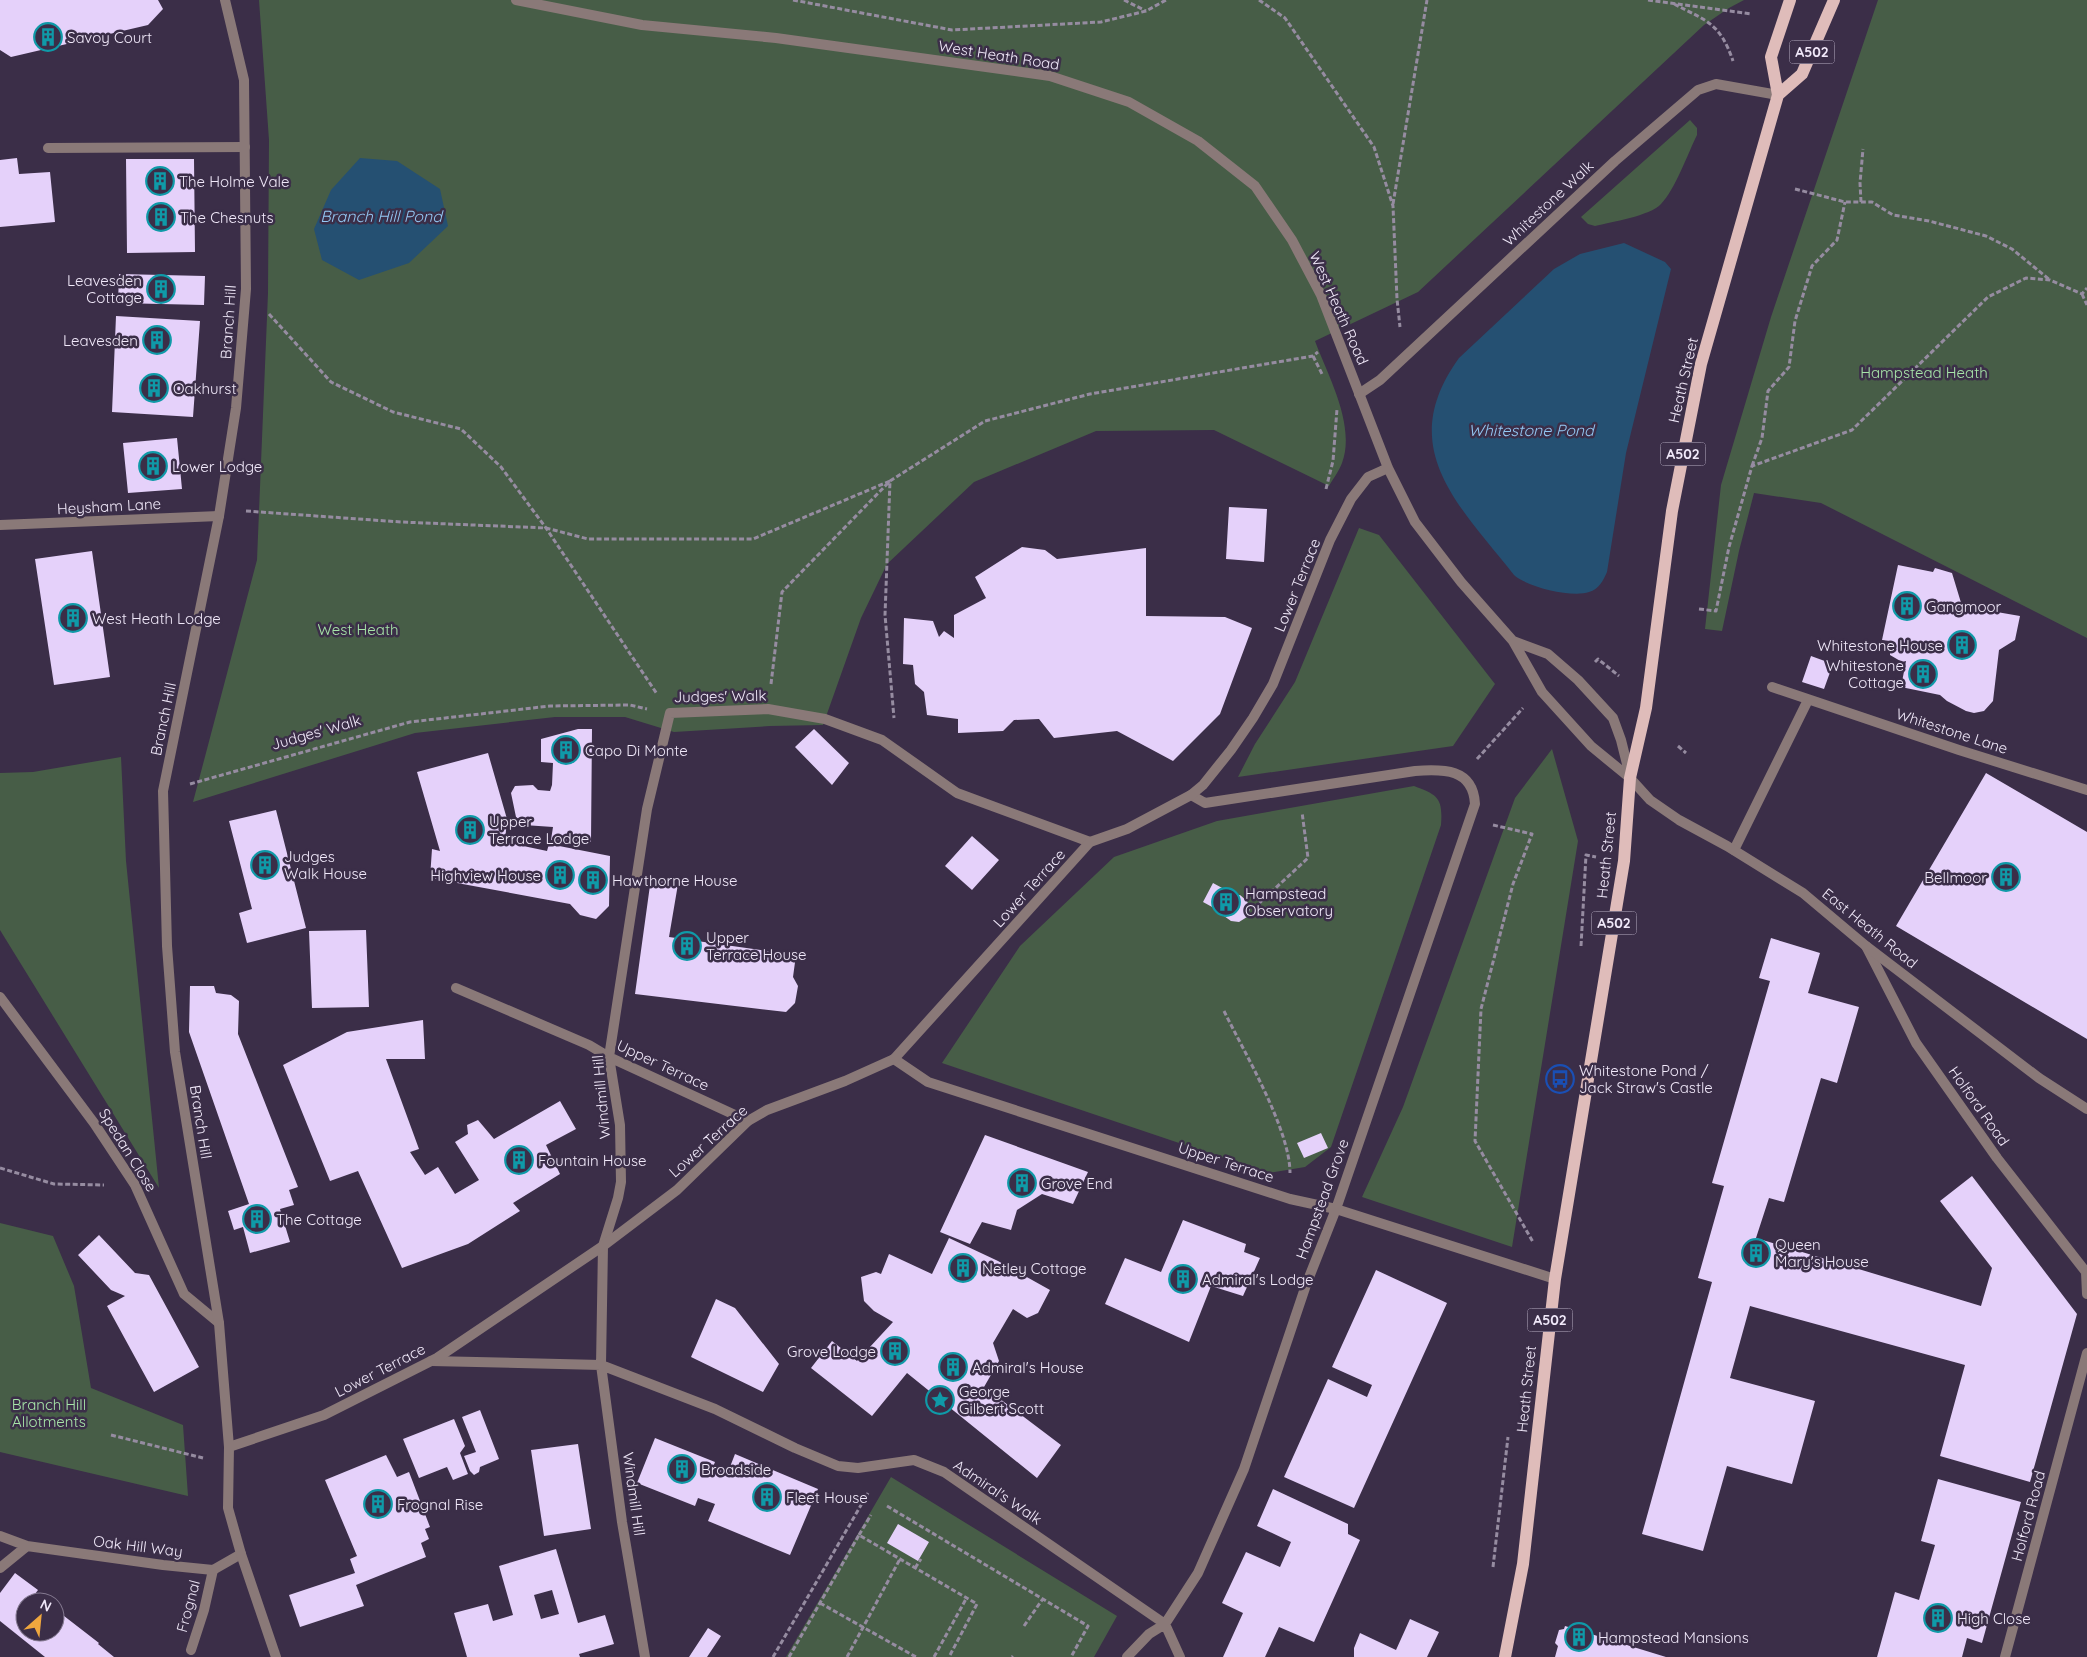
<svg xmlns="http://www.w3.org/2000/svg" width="2087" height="1657" font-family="Quicksand,sans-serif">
<rect width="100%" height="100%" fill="#3b2e48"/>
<!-- green -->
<path fill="#475d47" d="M259,0H1744L1729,8L1704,25L1418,292L1315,341C1328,376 1356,425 1342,463C1339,471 1333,479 1329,486L1214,430L1096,431L974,482L887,564L861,618L823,725L770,726L674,732L625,717H555L415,733L193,802L257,560L268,293L269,140Z
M1878,0H2087V638L1821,503L1754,493L1739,551L1722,631L1705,629L1721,485L1771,317Z
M1690,120L1697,128V135C1688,153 1675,190 1661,204C1650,216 1611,222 1595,226L1588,224L1581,217Z
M1359,528L1379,535L1495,684L1453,746L1238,777L1255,744L1295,682Z
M1552,749L1578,841L1512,1247L1362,1197L1403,1107L1515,798Z
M121,757L126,861L159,1188L0,930V773L33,772Z
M1414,786C1438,795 1443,798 1441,825L1331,1147L1305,1167L1268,1173L942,1063L1020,946L1114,857L1217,821Z
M0,1223L53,1236L74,1286L91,1388L183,1425L188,1496L0,1452Z
M891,1477L1117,1616L1094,1657H786Z"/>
<!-- water -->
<path fill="#255072" d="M360,158L397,161L440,189L448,226L409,263L359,280L322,260L314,229L331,190Z
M1624,243L1665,262L1671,269L1626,453L1607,572C1603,581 1599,589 1589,592C1572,598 1527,587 1514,575C1459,505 1394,448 1459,358L1554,269L1580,254Z"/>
<!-- building -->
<path fill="#e5d1fa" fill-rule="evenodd" d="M0,0H158L163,9L148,25L11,57L0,50Z
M17,158L19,174L50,172L55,222L0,227V160Z
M126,159H194L195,252L127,253Z
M119,274L205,276L204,305L118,303Z
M116,316L200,321L193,417L112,412Z
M177,438L182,489L128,493L123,443Z
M1229,507L1267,509L1264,562L1226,559Z
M1022,547L1045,550L1057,559L1146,548V616L1225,617L1252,628L1220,714L1173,761L1117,731L1054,738L1039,719L1014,720L1003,731L958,733V719L927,715L924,692L915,684L913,665L903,664L904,618L933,621L939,637L944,631L954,638V615L986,598L975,577Z
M92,551L110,677L54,685L35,559Z
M1898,565L1933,572L1935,568L1952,573L1962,606L2020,616L2015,640L1999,650L1993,701L1984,711L1974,713L1966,711L1947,701L1940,695L1901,687L1906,661L1902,662L1890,655V641L1882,640Z
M1811,656L1833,664L1824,689L1802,682Z
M578,729H592L591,842L551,840L553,827L524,825L516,817L511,793L515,786L533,785L538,790L550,791L552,785L553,763L541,762V739Z
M814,729L849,763L832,785L795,747Z
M488,753L507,819L505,842L547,851L549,844L610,856L609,906L596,919L580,915L570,904L430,878L432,849L440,851L417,772Z
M1986,773L2087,832V1039L1896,926Z
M276,810L306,928L247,943L239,913L252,909L229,821Z
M972,836L999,860L972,890L945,866Z
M651,878L678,884L669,937L796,955L793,977L798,986L795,1003L786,1012L635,994Z
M1213,883L1224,889L1220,896L1227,899L1235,895H1240L1247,901L1250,909L1247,917L1239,922L1231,921L1224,916L1223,906L1217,903L1214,908L1203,902Z
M366,930L369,1007L312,1008L309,931Z
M1771,938L1820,953L1808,993L1859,1007L1837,1083L1821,1078L1784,1202L1769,1198L1756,1238L1981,1306L1992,1268L1940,1201L1972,1176L2077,1314L2030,1482L1940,1456L1965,1365L1750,1306L1730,1378L1815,1401L1792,1484L1727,1466L1703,1551L1642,1534L1712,1282L1698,1278L1724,1186L1712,1183L1770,981L1759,978Z
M190,986H214L216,993L231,995L239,1001L238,1034L298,1187L289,1190L294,1205L280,1209L290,1242L250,1253L243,1227L234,1230L228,1211L249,1204L189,1032Z
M423,1020L425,1059H386L419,1149L410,1152L425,1175L438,1167L455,1194L479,1180L455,1142L468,1134L467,1125L478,1120L494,1139L560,1101L576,1129L546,1145L560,1174L513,1203L520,1211L468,1244L402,1268L358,1171L330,1181L283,1065L347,1032Z
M1321,1133L1328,1148L1304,1158L1297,1143Z
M985,1135L1088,1172L1073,1204L1042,1194L1017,1210L1011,1230L982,1222L970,1244L940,1232Z
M1183,1220L1246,1244L1244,1252L1260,1258L1243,1296L1211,1286L1189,1342L1105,1304L1125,1258L1161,1272Z
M99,1235L135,1273L149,1275L199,1367L154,1392L107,1306L125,1296L111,1290L78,1255Z
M949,1238L998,1261L1050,1290L1038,1313L1027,1318L1013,1309L993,1343L999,1361L984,1387L1061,1445L1037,1478L907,1373L872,1416L811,1368L832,1341L857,1361L893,1322L874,1311L864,1301L861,1277L876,1272L881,1274L889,1254L932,1274Z
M1376,1270L1447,1303L1354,1508L1284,1477L1328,1379L1367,1397L1372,1385L1332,1367Z
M716,1299L735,1308L779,1364L763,1392L691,1357Z
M480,1410L499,1459L480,1467L479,1472L474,1475L470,1471L464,1456L476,1452L462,1417Z
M454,1419L465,1446L460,1453L468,1474L453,1480L447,1467L419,1478L403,1439Z
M655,1438L715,1462L713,1467L728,1472L735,1454L818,1489L790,1555L708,1521L715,1504L698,1498L695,1506L637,1483Z
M578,1444L591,1529L544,1536L531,1450Z
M386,1455L397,1477L409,1472L430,1527L425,1529L429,1539L421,1543L426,1557L356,1585L364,1606L300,1627L289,1595L355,1573L350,1559L357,1556L325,1480Z
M1938,1479L2021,1502L1982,1643L1967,1638L1962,1657H1877L1895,1592L1919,1600L1935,1545L1921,1541Z
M1273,1489L1348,1524V1534L1360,1540L1314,1642L1279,1627L1265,1657H1223L1243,1613L1222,1603L1246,1552L1280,1567L1291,1542L1257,1526Z
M898,1524L929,1542L918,1561L887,1543Z
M556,1549L578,1623L605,1615L614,1644L579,1654L580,1657H467L454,1613L488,1604L493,1621L513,1615L499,1566ZM552,1590L559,1614L541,1619L534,1595Z
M15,1573L38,1590L35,1594L46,1602H25V1632H55V1609L99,1643L98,1644L114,1657H45L0,1621V1593Z
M1410,1619L1439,1632L1427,1657H1354V1648L1360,1633L1396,1650Z
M1565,1626L1666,1657H1555L1558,1646L1555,1643L1559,1630L1564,1629Z
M708,1628L721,1636L707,1657H689Z"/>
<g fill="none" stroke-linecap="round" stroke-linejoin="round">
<!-- path -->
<path stroke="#968ca1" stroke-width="3" stroke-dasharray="5 2.5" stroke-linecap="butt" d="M793,0L952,30L1101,22L1146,11L1166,0
M1124,0L1146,11
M1259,0L1285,18L1374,147L1393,206L1397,299L1400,327
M1648,0L1752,14
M1674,4C1707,21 1720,23 1733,61
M1795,189L1845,202H1872L1893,215L1929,221L1986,236L2012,249L2050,280
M1861,202L1860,183L1863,149
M1393,204L1427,0
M2082,294L2087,305
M269,314L331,382L393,412L461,429L501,467L546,528L657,694
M1313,356L1322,374
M1752,466L1762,438L1768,391L1789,367L1795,321L1812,266L1837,240L1845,202
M1326,489L1333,461L1337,409
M246,511L401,522L546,528L588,539H753L890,481L885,615L894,718
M1699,609L1716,611L1729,547L1752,466L1852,430L1988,297L2026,278L2050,280L2082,294L2087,288
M1595,662L1598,659L1619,676
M771,684L782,592L890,481L985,421L1090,394L1313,356L1318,352
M1678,746L1686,753
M1477,759L1523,708
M190,784L410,722L550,706L630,705L647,709
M1493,825L1532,834L1513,884L1481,1009L1475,1141L1533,1242
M1254,908L1308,858L1302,812
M1581,946L1586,855L1596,857
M1224,1011C1244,1052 1290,1129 1290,1173
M0,1168L54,1184L104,1185
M111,1435L203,1458
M887,1506L1088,1626L1071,1657
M859,1535L871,1515
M1493,1567L1508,1437
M915,1568L921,1559
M820,1603L916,1657
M1024,1626L1042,1600
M773,1657L868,1493
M789,1657L859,1535L977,1604L949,1657
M847,1657L900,1559
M934,1657L966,1599
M1012,1657L1013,1656"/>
<!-- service -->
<path stroke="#8a7978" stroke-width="10" d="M48,148L245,147
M191,1650L204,1610L213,1570"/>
<!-- minor -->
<path stroke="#8a7978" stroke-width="10" d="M1359,394L1380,380L1615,161L1698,90L1716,84L1778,95
M0,525L219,516
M1772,687L1959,750L2087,790
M1734,850L1808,700
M1866,946L1916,1043L1997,1158L2086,1272L2087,1270
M456,988L589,1045L609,1057L748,1121
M0,997L94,1123L135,1185L184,1294L219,1323
M894,1059L928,1082L1290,1199L1336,1209L1555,1279
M2086,1272L2087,1294
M431,1361L601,1365L715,1409L795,1448L838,1466L858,1468L914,1460L944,1472L1165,1624L1180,1657
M0,1536L27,1546L163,1565L213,1570L241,1554
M0,1568L27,1546
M645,1657L622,1522L601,1365L603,1246L618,1198L621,1182L620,1125L609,1057L647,809L670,713L768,709L825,719L882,740L957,793L1090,842
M1127,1657L1149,1634L1165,1624L1198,1573L1244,1469L1306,1285L1336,1209L1475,804C1473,768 1443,769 1415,771L1205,803L1191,795
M2005,1657L2087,1353"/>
<!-- tertiary -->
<path stroke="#8a7978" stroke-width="10" d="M225,0L244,80L246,289L236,408L219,516L163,791L167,946L175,1052L219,1323L229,1447L228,1508L241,1554L276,1657
M516,0L642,25L776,38L1050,76L1129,102L1198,141L1255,186L1292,240L1321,295L1388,468L1415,522L1461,582L1513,641L1542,692L1591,746L1630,778L1650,800L1679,820L1727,846L1803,893L1866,946L2039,1078L2087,1109
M1513,641L1548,654L1578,680L1613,718L1621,740L1630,776
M229,1447L324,1415L437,1358L603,1246L677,1190L748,1121L767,1110L845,1081L894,1059L1090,842L1127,829L1191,795L1203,785L1231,750L1253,718L1273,684L1330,540L1351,499L1368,477L1388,468"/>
<!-- primary -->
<path stroke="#dfbcba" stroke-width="12" d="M1778,95L1802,74L1834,0
M1505,1657L1523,1564L1555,1279L1624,861L1630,778L1646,708L1672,511L1701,364L1778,95L1771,57L1790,0"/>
</g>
<!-- icons -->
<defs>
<symbol id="building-ring" viewBox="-11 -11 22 22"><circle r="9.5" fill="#3b2e48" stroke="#0f9aa8" stroke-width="1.5"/><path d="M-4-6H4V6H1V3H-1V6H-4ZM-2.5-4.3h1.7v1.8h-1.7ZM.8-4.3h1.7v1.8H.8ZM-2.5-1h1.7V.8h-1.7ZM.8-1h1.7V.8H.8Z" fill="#0f9aa8"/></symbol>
<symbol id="bus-ring" viewBox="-11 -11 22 22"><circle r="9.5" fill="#3b2e48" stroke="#1a4fb4" stroke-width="1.5"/><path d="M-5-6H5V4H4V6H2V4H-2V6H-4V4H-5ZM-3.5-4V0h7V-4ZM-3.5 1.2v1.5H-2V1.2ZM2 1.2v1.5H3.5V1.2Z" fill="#1a4fb4"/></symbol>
<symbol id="sight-ring" viewBox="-11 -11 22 22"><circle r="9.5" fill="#3b2e48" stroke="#0f9aa8" stroke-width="1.5"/><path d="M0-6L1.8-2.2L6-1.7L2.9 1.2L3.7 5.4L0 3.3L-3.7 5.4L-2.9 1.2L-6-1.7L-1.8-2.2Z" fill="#0f9aa8"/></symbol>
</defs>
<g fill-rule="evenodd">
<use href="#building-ring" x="32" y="21" width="32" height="32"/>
<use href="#building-ring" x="144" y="165" width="32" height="32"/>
<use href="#building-ring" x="145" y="201" width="32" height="32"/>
<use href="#building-ring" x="145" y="273" width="32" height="32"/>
<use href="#building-ring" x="141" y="324" width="32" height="32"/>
<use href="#building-ring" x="138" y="372" width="32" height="32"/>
<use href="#building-ring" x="137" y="450" width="32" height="32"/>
<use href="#building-ring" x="1891" y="590" width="32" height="32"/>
<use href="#building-ring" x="57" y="602" width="32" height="32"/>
<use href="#building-ring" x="1946" y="629" width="32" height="32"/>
<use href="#building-ring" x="1907" y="658" width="32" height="32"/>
<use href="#building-ring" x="550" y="734" width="32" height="32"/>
<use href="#building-ring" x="454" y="814" width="32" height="32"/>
<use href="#building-ring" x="249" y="849" width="32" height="32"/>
<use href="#building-ring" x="544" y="859" width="32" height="32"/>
<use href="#building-ring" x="1990" y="861" width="32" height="32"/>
<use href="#building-ring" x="577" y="864" width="32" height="32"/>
<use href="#building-ring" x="1210" y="886" width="32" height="32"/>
<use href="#building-ring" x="671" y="930" width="32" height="32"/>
<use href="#bus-ring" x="1544" y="1063" width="32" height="32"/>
<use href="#building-ring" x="503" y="1144" width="32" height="32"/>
<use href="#building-ring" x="1006" y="1167" width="32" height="32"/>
<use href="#building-ring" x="241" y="1203" width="32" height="32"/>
<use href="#building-ring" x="1740" y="1237" width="32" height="32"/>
<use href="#building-ring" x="947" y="1252" width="32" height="32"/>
<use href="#building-ring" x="1167" y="1263" width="32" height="32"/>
<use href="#building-ring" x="879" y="1335" width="32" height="32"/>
<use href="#building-ring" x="937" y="1351" width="32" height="32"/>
<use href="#sight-ring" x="924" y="1384" width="32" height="32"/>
<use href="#building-ring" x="666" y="1453" width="32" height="32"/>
<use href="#building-ring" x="751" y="1481" width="32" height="32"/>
<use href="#building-ring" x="362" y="1488" width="32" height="32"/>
<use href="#building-ring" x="1922" y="1602" width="32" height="32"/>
<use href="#building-ring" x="1563" y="1621" width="32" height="32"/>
</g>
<g text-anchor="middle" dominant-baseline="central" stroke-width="5" stroke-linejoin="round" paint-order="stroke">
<!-- shield labels -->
<g fill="#3b2e48" stroke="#bab0c4" stroke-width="1">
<rect x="1789.5" y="40.5" width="45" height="23" rx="4"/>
<rect x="1660.5" y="442.5" width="45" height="23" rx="4"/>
<rect x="1591.5" y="911.5" width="45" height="23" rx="4"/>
<rect x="1527.5" y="1308.5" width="45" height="23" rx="4"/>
</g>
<g font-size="14" font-weight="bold" fill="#f0e8f9">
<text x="1812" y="52">A502</text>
<text x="1683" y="454">A502</text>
<text x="1614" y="923">A502</text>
<text x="1550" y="1320">A502</text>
</g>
<!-- poi labels -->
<g font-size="15" fill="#f0e8f9" stroke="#3b2e48" text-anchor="start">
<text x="67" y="37">Savoy Court</text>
<text x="179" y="181">The Holme Vale</text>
<text x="180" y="217">The Chesnuts</text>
<text x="142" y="280" text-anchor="end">Leavesden<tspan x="142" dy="17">Cottage</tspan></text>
<text x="138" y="340" text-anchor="end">Leavesden</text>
<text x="173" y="388">Oakhurst</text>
<text x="172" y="466">Lower Lodge</text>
<text x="1926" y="606">Gangmoor</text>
<text x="92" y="618">West Heath Lodge</text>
<text x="1943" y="645" text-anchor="end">Whitestone House</text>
<text x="1904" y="665" text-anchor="end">Whitestone<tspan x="1904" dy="17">Cottage</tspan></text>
<text x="585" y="750">Capo Di Monte</text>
<text x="489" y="821">Upper<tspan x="489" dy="17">Terrace Lodge</tspan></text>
<text x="284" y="856">Judges<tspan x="284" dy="17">Walk House</tspan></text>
<text x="541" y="875" text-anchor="end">Highview House</text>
<text x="1987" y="877" text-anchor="end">Bellmoor</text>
<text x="612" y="880">Hawthorne House</text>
<text x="1245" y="893">Hampstead<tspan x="1245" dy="17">Observatory</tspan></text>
<text x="706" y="937">Upper<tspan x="706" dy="17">Terrace House</tspan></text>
<text x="1579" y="1070">Whitestone Pond /<tspan x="1579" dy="17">Jack Straw's Castle</tspan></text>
<text x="538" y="1160">Fountain House</text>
<text x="1041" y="1183">Grove End</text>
<text x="276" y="1219">The Cottage</text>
<text x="1775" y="1244">Queen<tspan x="1775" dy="17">Mary's House</tspan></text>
<text x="982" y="1268">Netley Cottage</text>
<text x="1202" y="1279">Admiral's Lodge</text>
<text x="876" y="1351" text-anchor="end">Grove Lodge</text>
<text x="972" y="1367">Admiral's House</text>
<text x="959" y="1391">George<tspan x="959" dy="17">Gilbert Scott</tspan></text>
<text x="701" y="1469">Broadside</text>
<text x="786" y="1497">Fleet House</text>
<text x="397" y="1504">Frognal Rise</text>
<text x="1957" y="1618">High Close</text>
<text x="1598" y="1637">Hampstead Mansions</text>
</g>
<!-- street labels -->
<g font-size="15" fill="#f0e8f9" stroke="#3b2e48">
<text transform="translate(999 55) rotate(9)">West Heath Road</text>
<text transform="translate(1548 203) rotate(-43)">Whitestone Walk</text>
<text transform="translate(1339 308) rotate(66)">West Heath Road</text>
<text transform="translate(228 322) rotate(-86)">Branch Hill</text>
<text transform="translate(1683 380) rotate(-77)">Heath Street</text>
<text transform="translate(109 506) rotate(-3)">Heysham Lane</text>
<text transform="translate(1297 585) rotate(-68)">Lower Terrace</text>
<text transform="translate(720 696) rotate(-1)">Judges' Walk</text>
<text transform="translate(163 719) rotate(-78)">Branch Hill</text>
<text transform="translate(1952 731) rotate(18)">Whitestone Lane</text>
<text transform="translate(316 732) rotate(-16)">Judges' Walk</text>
<text transform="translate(1606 855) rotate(-84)">Heath Street</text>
<text transform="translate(1029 888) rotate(-48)">Lower Terrace</text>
<text transform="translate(1870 928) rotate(39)">East Heath Road</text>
<text transform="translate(663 1065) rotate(25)">Upper Terrace</text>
<text transform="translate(601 1097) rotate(-95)">Windmill Hill</text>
<text transform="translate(1979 1106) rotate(55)">Holford Road</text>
<text transform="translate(201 1122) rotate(81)">Branch Hill</text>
<text transform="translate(708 1141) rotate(-42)">Lower Terrace</text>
<text transform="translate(128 1150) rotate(58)">Spedan Close</text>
<text transform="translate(1226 1162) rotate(18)">Upper Terrace</text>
<text transform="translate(1322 1199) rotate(-70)">Hampstead Grove</text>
<text transform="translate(380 1370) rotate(-27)">Lower Terrace</text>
<text transform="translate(1526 1389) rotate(-84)">Heath Street</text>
<text transform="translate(998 1492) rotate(34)">Admiral's Walk</text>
<text transform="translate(634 1494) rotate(82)">Windmill Hill</text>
<text transform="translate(2028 1516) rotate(-75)">Holford Road</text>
<text transform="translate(138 1546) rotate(7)">Oak Hill Way</text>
<text transform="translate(188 1606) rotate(-75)">Frognal</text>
</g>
<!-- park labels -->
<g font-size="15" fill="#a7e5a8" stroke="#3b2e48">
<text x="1924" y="372">Hampstead Heath</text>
<text x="358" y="629">West Heath</text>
<text x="49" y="1404">Branch Hill<tspan x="49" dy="17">Allotments</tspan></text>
</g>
<!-- water labels -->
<g font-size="16" font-style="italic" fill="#94c9f5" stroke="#3b2e48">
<text x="381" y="216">Branch Hill Pond</text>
<text x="1531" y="430">Whitestone Pond</text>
</g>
</g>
<!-- north arrow -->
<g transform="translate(40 1617) rotate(27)"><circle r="24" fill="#3b2e48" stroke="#83788f"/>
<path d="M0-4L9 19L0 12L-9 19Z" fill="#efa73e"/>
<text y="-8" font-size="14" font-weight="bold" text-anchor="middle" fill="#f0e8f9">N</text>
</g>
</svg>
